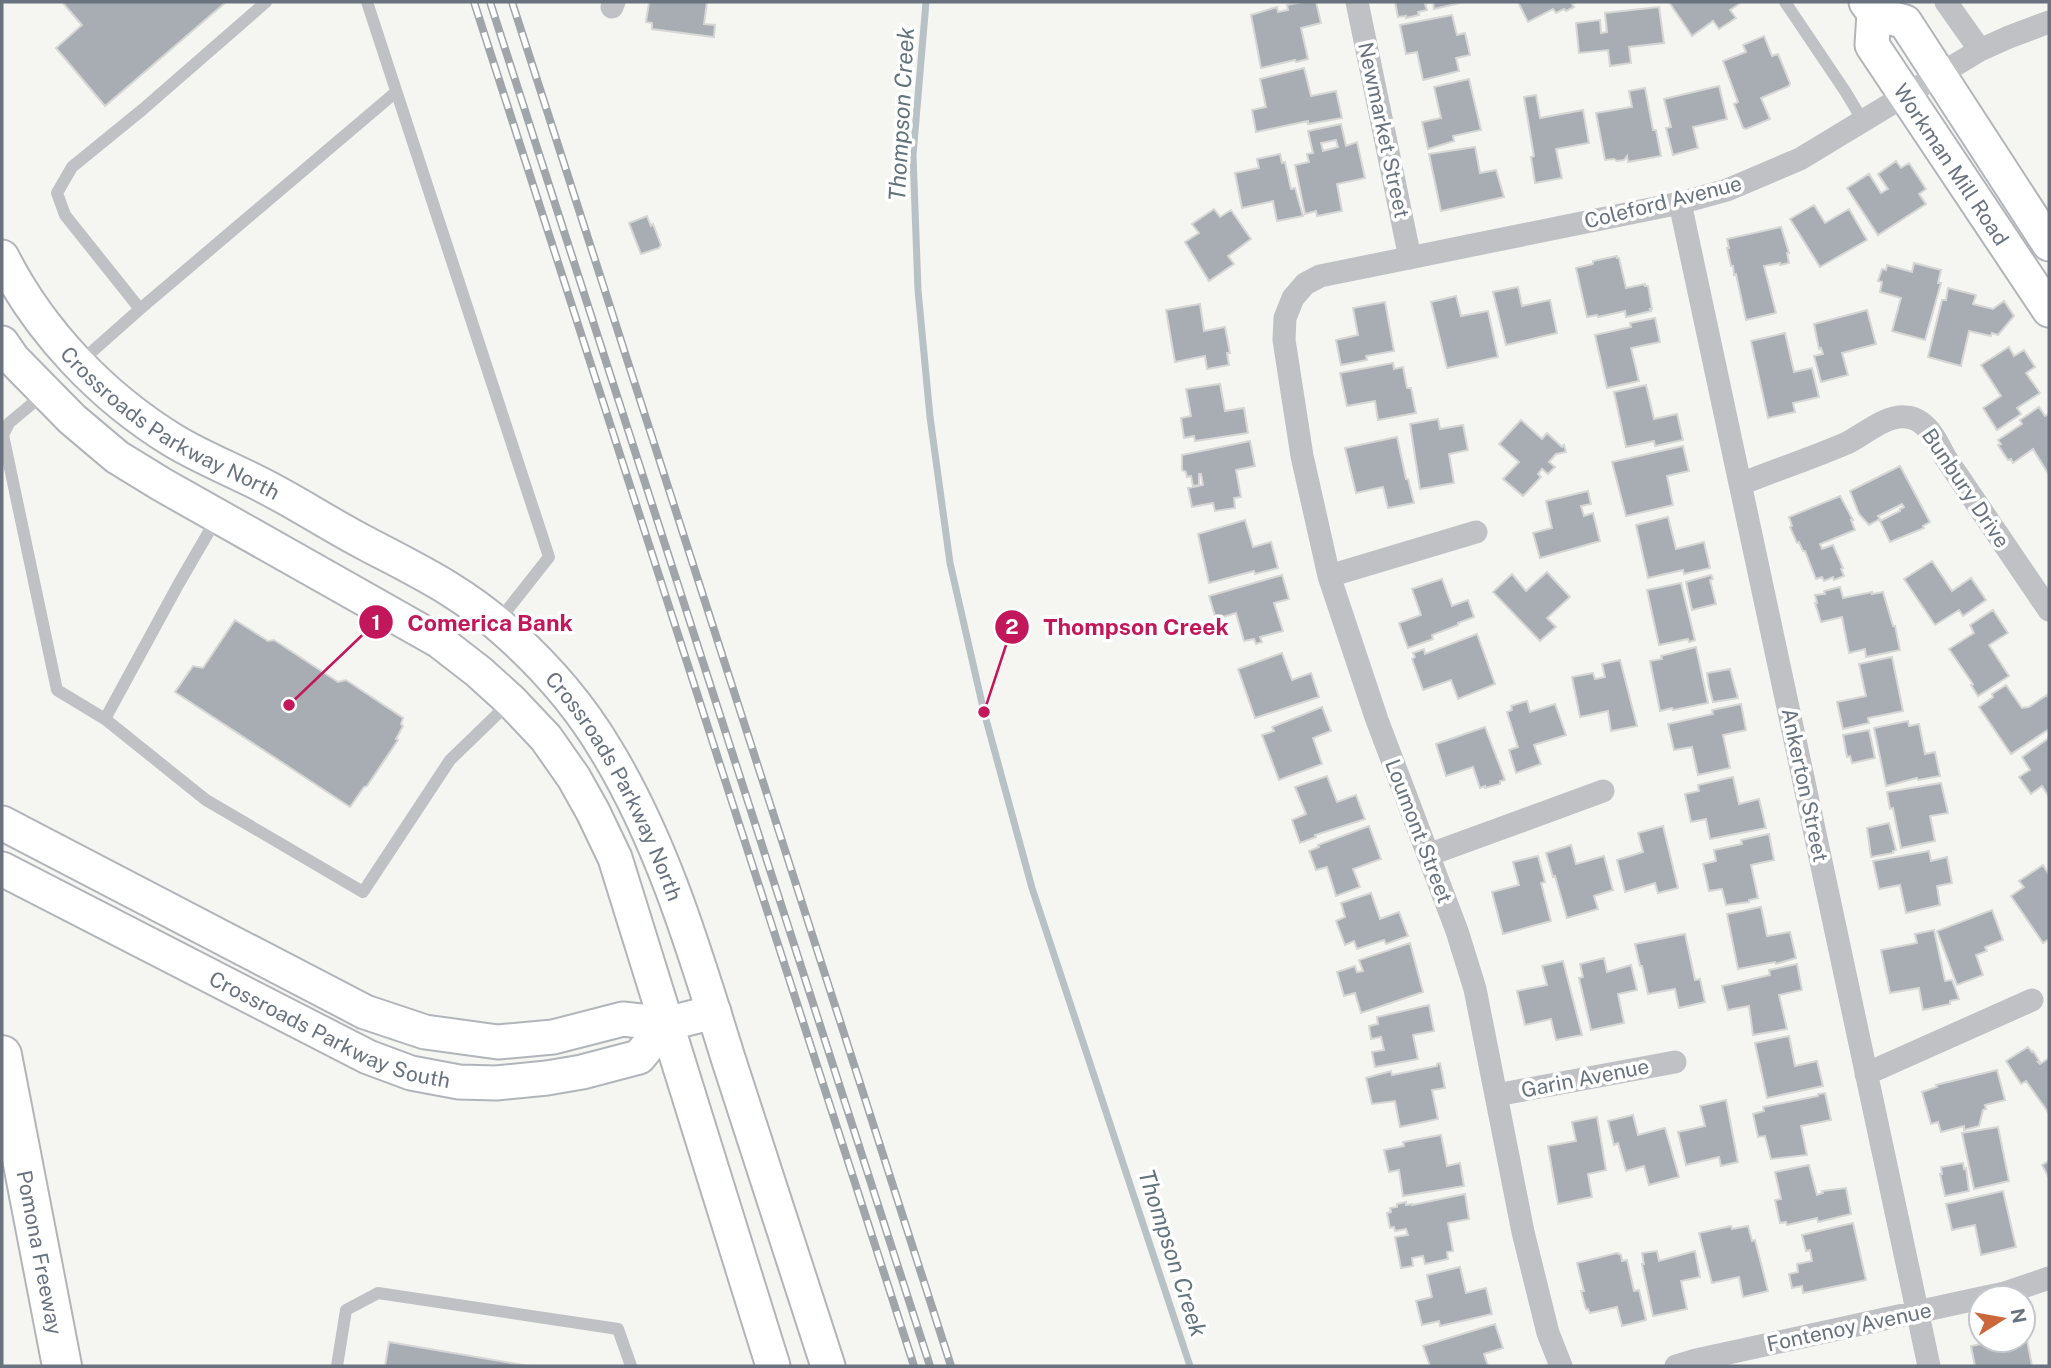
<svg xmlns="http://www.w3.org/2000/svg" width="2051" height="1368" font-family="'Public Sans',sans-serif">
<rect width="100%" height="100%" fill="#f5f5f2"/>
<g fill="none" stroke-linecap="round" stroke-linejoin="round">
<!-- stream -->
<path stroke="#b8c1c5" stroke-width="7" d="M926,2L913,155L918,290L930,417L950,563L984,712L1032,888L1190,1366"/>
</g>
<!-- building -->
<path fill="#a8adb3" stroke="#d6d6d5" stroke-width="2" fill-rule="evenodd" d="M62,2H226L105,106L56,48L82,25Z
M649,2H707L704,24L715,25L714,37L652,29V23L646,22Z
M1303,2H1316L1321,23L1301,28L1308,59L1296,62L1295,60L1261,68L1251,15L1277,7L1278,12L1288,10L1287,5Z
M1395,2H1464L1434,9L1433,2L1425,4L1427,10L1418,12L1419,15L1406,18V16L1398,17Z
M1518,2H1577L1572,4L1574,7L1566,11L1564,9L1556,13L1553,9L1528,22Z
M1669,2H1738L1739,4L1730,10L1736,18L1719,29L1713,21L1692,36Z
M1659,7L1664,43L1629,47L1631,63L1610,66L1608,50L1579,53L1576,23L1600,20L1601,33L1607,32L1605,13Z
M1452,15L1457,35L1465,33L1470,55L1456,58L1459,71L1423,80L1417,52L1406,54L1400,25Z
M1764,36L1772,56L1778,54L1790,83L1789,86L1761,98L1770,119L1746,129L1743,128L1734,104L1738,102L1723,61L1746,52L1743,45Z
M1304,68L1311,96L1336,91L1342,118L1308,124V121L1256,132L1252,110L1266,107L1260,79Z
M1469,79L1481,130L1453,136L1454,141L1428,149L1422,122L1441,118L1434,87Z
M1719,86L1727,119L1693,127L1698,148L1673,155L1666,128L1671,127L1664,99Z
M1645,88L1653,130H1656L1661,156L1628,162L1627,156L1624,160L1617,161L1614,159L1605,160L1596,113L1632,107L1629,91Z
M1536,95L1540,118L1583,110L1589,143L1556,149L1562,178L1535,183L1531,157L1534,156L1524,97Z
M1341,124L1346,146L1357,142L1365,178L1337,184L1342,211L1317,216L1316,211L1305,214L1295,165L1309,162L1307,154L1313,153L1308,131ZM1336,140L1338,147L1323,151L1321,143Z
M1475,147L1480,173L1496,170L1504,197L1441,211L1429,154Z
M1280,154L1282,163L1285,162L1291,189L1295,188L1303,216L1277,221L1273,201L1242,208L1235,173L1259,168L1257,159Z
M1896,161L1901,168L1909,163L1926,189L1919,194L1926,204L1878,235L1847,188L1869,174L1881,193L1888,189L1878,174Z
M1814,205L1825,223L1849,209L1867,240L1820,267L1790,219Z
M1214,209L1220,217L1231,210L1251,239L1228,256L1234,264L1209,281L1185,242L1199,233L1192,224Z
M647,216L651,226L653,224L661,245L659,248L641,254L629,223Z
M1781,227L1789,253H1787L1789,263L1780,265V263L1764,266L1776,313L1746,320L1736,274L1734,275L1733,266H1731L1727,248H1729L1727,239Z
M1617,256V258H1619L1626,288L1645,284V286H1648L1652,309H1650L1651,311L1626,317L1625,311L1598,317L1597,315L1587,317L1576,268L1593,264V261Z
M1914,263L1941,270L1938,283H1941L1925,340L1892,331L1901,298L1880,292L1882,282L1878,281L1882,269L1886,270L1887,265L1912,272Z
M1518,287L1522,306L1550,300L1557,333L1506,345L1493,292Z
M1948,288L1976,295L1973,304L1993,309L2004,301L2014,316L1998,335L1992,333L1991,336L1969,331L1961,366L1928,357L1942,300H1946Z
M1456,296L1461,316L1488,311L1498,357L1447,368L1431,302Z
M1385,302L1394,351L1366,356L1367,360L1341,365L1336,340L1358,335L1353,308Z
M1200,304L1204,331L1225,327L1230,353H1227L1229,365L1207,369L1205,356L1175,362L1166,310Z
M1867,310L1876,344L1842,353L1848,375L1821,382L1814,356L1823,354L1821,348L1819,349L1814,324Z
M1655,318L1660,342L1631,348L1639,381L1607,388L1595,335L1631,327L1630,323Z
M1785,333L1794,372L1812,368L1819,397L1793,403L1795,412L1768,418L1751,341Z
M2009,347L2014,356L2024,350L2035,367L2026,373L2040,393L2017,408L2021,414L1997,430L1983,408L2001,396L1981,365Z
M1393,363L1394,369L1403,367L1407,388H1411L1416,413L1378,420L1375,401L1347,406L1340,373Z
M1220,384L1225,411L1244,408L1248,433L1195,441L1194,436L1184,438L1181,418L1191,416L1186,389Z
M1646,385L1654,419L1677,414L1683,440L1655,446L1654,441L1626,447L1614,392Z
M2039,407L2045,416L2049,414V475L2033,449L2013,463L2011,459L2008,460L1998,445L2001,444L1998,440L2022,424L2020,420Z
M1438,419L1440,429L1463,425L1468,450L1449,454L1454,483L1420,489L1410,424Z
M1521,420L1542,439L1547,433L1562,447L1564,445L1566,452L1556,454L1549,462L1555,467L1548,474L1542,469L1538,474L1541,477L1523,496L1503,479L1519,462L1499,444Z
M1397,437L1406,479H1408L1414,503L1388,508L1383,487L1356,493L1345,448Z
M1250,441L1255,466L1236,470L1241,497L1234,498L1235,508L1215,511L1213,503L1192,507L1188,488L1203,485L1201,474H1199V485L1193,486L1191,476L1187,477L1186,472L1182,470V455Z
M1683,446L1689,471L1667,476L1673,505L1626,516L1612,462Z
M1900,466L1930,522L1923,526L1924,528L1890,542L1880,521L1900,511V509L1904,507L1902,504L1878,516L1880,519L1869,525L1859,514L1850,491Z
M1588,491L1591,504L1581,506L1584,516L1593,513L1600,541L1540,558L1533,533L1552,528L1546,501Z
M1840,496L1853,520H1851L1855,530L1820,544L1822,549L1833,545L1843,568L1841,569L1844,576L1834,580L1833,577L1824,581L1822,577L1816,579L1805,551H1803L1799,542L1797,543L1790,527L1792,526L1789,517Z
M1668,517L1676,549L1704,542L1710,568L1684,574L1683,570L1648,578L1636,525Z
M1245,520L1253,547L1271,542L1278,568L1255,574L1254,571L1209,583L1198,534Z
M1932,561L1952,591L1971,578L1986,600L1963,616L1959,610L1935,625L1904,579Z
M1547,572L1570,597L1547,618L1556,627L1540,641L1493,592L1512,574L1526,591Z
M1282,575L1289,599L1274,603L1283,631L1260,637L1262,642L1256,644L1254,639L1244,641L1236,613L1216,619L1209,596Z
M1711,575L1713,579L1710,580L1716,604L1692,610L1686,582Z
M1442,579L1452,606L1468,600L1474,617L1458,623V625L1432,635L1433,639L1408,648L1399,623L1421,615L1412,589Z
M1681,583L1695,640L1689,642L1688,639L1659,645L1647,590Z
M1840,587L1843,598L1872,592V594L1883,592L1893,626H1895L1900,650L1866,657L1865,649L1849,653L1842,617L1821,622L1815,603H1817L1815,595L1825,594L1824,591Z
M1993,610L2008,633L1989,645L2009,676L1978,696L1971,685L1973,684L1949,649L1974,633L1970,625Z
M235,620L268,641L274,640L338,682L346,680L403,718L401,724L403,726L396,739L398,740L367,786L364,787L350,807L175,692L193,666L203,668Z
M1477,634L1495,684L1458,699L1451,680L1423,690L1412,659L1415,657L1413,653L1424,649L1425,654Z
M1696,647L1708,703L1673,710L1672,708L1660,711L1650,661L1662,659L1661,656Z
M1282,653L1292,680L1311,673L1319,697L1255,718L1238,669Z
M1892,657L1903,711L1868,718L1869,723L1843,729L1837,702L1866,696L1859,664Z
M1620,660L1637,726L1611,731L1608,711L1580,717L1572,677L1593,673L1595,679L1605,677L1602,664Z
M1730,669L1738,698L1713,702L1709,687L1707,673Z
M2006,685L2022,708L2029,707L2047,695L2049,698V729L2011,754L1979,707L1993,697L1992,694Z
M1527,701L1530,712L1555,704L1566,735L1534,745L1541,764L1516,773L1509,750L1518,747L1507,712L1512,710L1511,706Z
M1741,704L1746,730L1723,735L1730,768L1698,775L1692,747L1674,750L1668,724L1713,714L1712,710Z
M1322,707L1331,731L1313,738L1322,764L1279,780L1262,735L1274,731L1272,727Z
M1908,721L1909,726L1919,724L1925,754L1935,752L1940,776L1918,780L1917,778L1886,786L1874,728Z
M1485,727L1505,780L1500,781V784L1485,788V786L1480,788L1473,767L1446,776L1436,744Z
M1869,730L1875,758L1852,763L1850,756L1847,757L1843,735Z
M2049,738V797L2042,786L2031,794L2019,777L2030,770L2022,757Z
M1327,776L1337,802L1356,795L1365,819L1315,835L1316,837L1300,843L1292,820L1306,814L1295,787Z
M1733,777L1739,804L1759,799L1766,828L1710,839L1706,819L1691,822L1685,794L1699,791L1698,785Z
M1941,783L1948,813L1930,816L1935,841L1901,848L1893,808L1890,809L1887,792Z
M1889,823L1896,850L1893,851V853L1871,857L1867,828Z
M1369,826L1381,859L1353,869L1360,887L1336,896L1327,867L1316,870L1309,851L1319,847L1318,845Z
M1663,826L1678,888L1658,893L1655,883L1625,892L1617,860L1643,852L1638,833Z
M1769,834L1774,860L1751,865L1758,898L1749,900V902L1726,905L1722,889L1709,891L1703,864L1716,861L1714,850L1742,844L1741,840Z
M1571,845L1576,864L1604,856L1613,890L1594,896L1598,909L1567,918L1555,876L1553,877L1546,853Z
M1929,851L1931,861L1947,857L1952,883L1937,886L1940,905L1906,913L1900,885L1879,889L1873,861Z
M1538,856L1545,882L1541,883L1551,921L1503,934L1492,892L1519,885L1513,862Z
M2043,865L2049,875V939L2043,943L2011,896L2024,887L2019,881Z
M1371,893L1380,919L1399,912L1408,936L1386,944L1384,940L1357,949L1354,941L1345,945L1336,921L1345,917L1341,903Z
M1761,907L1767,936L1790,932L1796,958L1776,964L1775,962L1738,969L1727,914Z
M1992,910L2003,940L1985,947L1987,951L1976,955L1983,975L1957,985L1937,931Z
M1934,930L1945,981L1952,980L1959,999L1950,1001V1004L1923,1010L1919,988L1890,993L1881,950L1917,943L1915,934Z
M1685,934L1695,980L1700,979L1705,1002L1679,1008L1675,989L1648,994L1642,966H1640L1635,944Z
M1410,943L1423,992L1361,1013L1355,993L1344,996L1337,972L1355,966L1357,972L1363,971L1359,960Z
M1604,958L1607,972L1631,965L1637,990L1618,994L1624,1023L1591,1030L1579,978L1583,977L1580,964Z
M1563,961L1582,1035L1556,1040L1551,1019L1525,1025L1517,991L1547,985L1542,966Z
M1797,964L1802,990L1779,995L1787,1029L1753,1035L1749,1006L1728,1010L1722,986L1770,975L1769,970Z
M1429,1005L1434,1031L1413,1035L1418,1059L1375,1067L1372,1052L1384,1050L1381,1037L1371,1039L1369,1026L1378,1024L1377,1017Z
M1789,1036L1795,1066L1817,1061L1823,1086L1767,1098L1755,1043Z
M2028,1047L2032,1052L2033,1051L2040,1062H2038L2040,1064L2049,1058V1111L2048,1112L2026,1081L2021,1084L2006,1061Z
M1440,1063L1445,1088L1432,1090L1438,1119L1400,1127L1395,1101L1372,1104L1366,1078L1391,1071L1392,1075L1437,1066V1064Z
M1997,1070L2005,1100L1985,1105L1986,1109L1983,1110L1979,1126L1964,1130V1126L1941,1132L1938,1122L1931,1124L1922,1092L1937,1087L1936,1085Z
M1825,1093L1831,1120L1801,1126L1807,1155L1771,1159L1765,1136L1758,1137L1753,1114L1764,1111L1763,1107L1818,1096V1094Z
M1726,1100L1738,1162L1721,1166L1719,1157L1686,1165L1678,1132L1705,1126L1700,1106Z
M1633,1115L1638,1135L1665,1128L1679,1177L1649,1185L1644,1166L1626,1171L1618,1143L1614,1145L1608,1121Z
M1597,1117L1606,1170L1588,1174L1592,1197L1558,1204L1548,1146L1576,1141L1572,1122Z
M1998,1127L2009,1181L1974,1189L1962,1133Z
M1441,1135L1447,1166L1460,1163L1464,1186L1403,1196L1399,1170L1389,1172L1384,1150L1404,1146L1403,1142Z
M2049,1161V1178L2042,1165Z
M1963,1163L1964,1169L1966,1168L1969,1191L1945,1196L1940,1174H1942L1941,1167Z
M1809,1165L1817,1195L1823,1193L1822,1191L1846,1188L1851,1214L1818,1222L1817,1218L1787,1225L1786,1222L1780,1223L1775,1200L1781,1199L1775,1172Z
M2003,1191L2016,1247L1981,1255L1975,1225L1952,1230L1946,1204Z
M1465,1194L1469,1219L1448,1223L1453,1251L1447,1252L1448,1259L1425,1264L1423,1256L1412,1258L1413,1266L1401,1268L1395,1237L1408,1235L1406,1229L1395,1231L1394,1227L1390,1228L1387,1213L1391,1212L1390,1208L1397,1207V1204L1406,1202V1205L1412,1204V1205Z
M1853,1223L1866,1280L1803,1293L1802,1286L1792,1288L1789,1274L1798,1272L1797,1264L1812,1261L1810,1250L1806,1251L1802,1235Z
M1731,1226L1732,1229L1748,1226L1752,1241L1755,1240L1768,1291L1743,1297L1739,1277L1712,1283L1699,1233Z
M1657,1251L1659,1261L1695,1251L1700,1277L1681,1281L1687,1309L1653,1316L1642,1264H1644L1642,1253Z
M1617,1253L1621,1255L1622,1261L1627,1260L1634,1291L1639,1290L1646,1320L1622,1326L1617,1307L1590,1313L1588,1309H1586L1581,1291H1584L1577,1263Z
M1460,1267L1466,1293L1486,1288L1492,1314L1440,1326L1439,1321L1422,1325L1416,1301L1432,1297L1427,1275Z
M1495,1324L1503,1348L1484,1354L1488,1366H1430L1423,1346Z
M2026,1335L2032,1366H1975L1971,1346L2001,1340H2023V1336Z
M389,1342L529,1366H385Z"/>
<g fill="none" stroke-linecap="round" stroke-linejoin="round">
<defs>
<g id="secondary">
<path id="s1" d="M1866,2L1874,13L1872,45L2049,310"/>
<path d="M1874,13L1905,22L2049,244"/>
<path id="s2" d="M2,257C40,332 102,397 174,441C199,456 226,467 252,480C292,499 328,524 367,544C420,572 463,592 508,633C546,667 580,706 606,750C664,845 696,956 729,1061C762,1163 795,1264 828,1366"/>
<path d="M2,343L13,359L72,419L117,457L161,484L439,641L479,672L511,701L546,738L574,778L593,812L615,858L773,1366"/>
<path d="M2,823L365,1012L425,1032L498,1042L553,1037L623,1019L666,1024L714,1012"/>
<path id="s3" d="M2,869L368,1057L411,1073L459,1082L496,1083L547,1078L582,1072L639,1057L666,1024"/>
</g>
<g id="highway">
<path id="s4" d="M2,1055L62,1366"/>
</g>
</defs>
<!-- secondary casing -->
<use href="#secondary" stroke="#b1b5b9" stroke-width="37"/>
<!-- highway casing -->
<use href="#highway" stroke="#b2b4b7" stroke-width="42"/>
<!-- lane -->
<path stroke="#bfc1c5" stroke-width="12" d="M367,2L549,557L497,623
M1785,2L1845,91L1863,121
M140,309L65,215L57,193L72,167L142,110L266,2
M78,364L140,309L396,92
M45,393L9,423L3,435L57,690L105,719
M218,516L178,585L105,719L206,800L363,892L450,760L511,701
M337,1366L346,1310L378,1293L618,1329L631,1366"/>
<!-- street -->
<path stroke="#bfc1c5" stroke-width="23" d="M1357,2L1410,258
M1946,2L1980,50
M612,7L614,2
M1680,203L1929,1366
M1741,484C1776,470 1812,458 1847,443C1865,434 1885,415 1906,417C1926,418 1937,441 1945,457L2049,610
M1329,576L1476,532
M1428,855L1603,791
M1866,1074L2032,1000
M1496,1095L1675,1062
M1981,1298L2005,1293L2049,1278
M1561,1366L1548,1333L1523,1232L1475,989L1457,931L1377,720L1329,576L1302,456L1284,340L1285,318L1293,298L1305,284L1320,276L1680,203L1727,190L1800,159L1980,50L2009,37L2049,22
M1676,1366L1696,1360L1981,1298"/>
<!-- secondary -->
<use href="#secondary" stroke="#fff" stroke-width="33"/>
<!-- highway -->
<use href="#highway" stroke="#fff" stroke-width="38"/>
<defs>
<path id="rail" d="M474,2L914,1366
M490,2L930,1366
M512,2L951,1366"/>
</defs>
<!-- rail casing -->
<use href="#rail" stroke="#a0a5aa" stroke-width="8"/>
<!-- rail -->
<use href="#rail" stroke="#fff" stroke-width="5" stroke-dasharray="16" stroke-linecap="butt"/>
</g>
<g text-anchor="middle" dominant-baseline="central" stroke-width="7" stroke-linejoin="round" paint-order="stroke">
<!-- street labels -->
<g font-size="21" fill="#68737f" stroke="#fff">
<text transform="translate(1384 130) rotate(78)">Newmarket Street</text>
<text stroke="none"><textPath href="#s1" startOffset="189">Workman Mill Road</textPath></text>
<text transform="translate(1663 202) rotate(-14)">Coleford Avenue</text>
<text stroke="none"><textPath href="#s2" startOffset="242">Crossroads Parkway North</textPath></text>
<text transform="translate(1966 488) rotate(56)">Bunbury Drive</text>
<text transform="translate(1805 785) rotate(78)">Ankerton Street</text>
<text stroke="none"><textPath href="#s2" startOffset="830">Crossroads Parkway North</textPath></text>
<text transform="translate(1419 831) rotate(69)">Loumont Street</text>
<text stroke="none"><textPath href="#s3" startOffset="366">Crossroads Parkway South</textPath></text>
<text transform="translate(1585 1078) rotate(-11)">Garin Avenue</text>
<text stroke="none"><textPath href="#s4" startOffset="201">Pomona Freeway</textPath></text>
<text transform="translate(1849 1327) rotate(-12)">Fontenoy Avenue</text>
</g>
<!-- water labels -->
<g font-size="23" font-style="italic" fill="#63737c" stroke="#fff">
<text transform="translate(901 114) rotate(-87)">Thompson Creek</text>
<text transform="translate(1173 1253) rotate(72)">Thompson Creek</text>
</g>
</g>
<!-- callouts -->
<path fill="none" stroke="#c2185b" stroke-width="2.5" d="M289 705L376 622M984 712L1012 627"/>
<g fill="#c2185b" stroke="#fff" stroke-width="2.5">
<circle cx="289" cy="705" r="7"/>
<circle cx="984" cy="712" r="7"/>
<circle cx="376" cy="622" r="18"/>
<circle cx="1012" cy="627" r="18"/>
</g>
<g font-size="21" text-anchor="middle" font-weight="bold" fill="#fff">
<text x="376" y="630">1</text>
<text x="1012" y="634">2</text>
</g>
<g font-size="23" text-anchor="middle" font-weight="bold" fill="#c2185b" stroke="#fff" stroke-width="7" stroke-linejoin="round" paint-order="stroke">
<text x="490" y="631">Comerica Bank</text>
<text x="1136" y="635">Thompson Creek</text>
</g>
<!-- border -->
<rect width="2051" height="1368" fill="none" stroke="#68737f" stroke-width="7"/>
<!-- north arrow -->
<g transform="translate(2002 1319) rotate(79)"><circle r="33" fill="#ffffff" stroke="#c3c7cc" stroke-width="2"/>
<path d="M0-5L12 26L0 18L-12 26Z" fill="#cc673b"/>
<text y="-10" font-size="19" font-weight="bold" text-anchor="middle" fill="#68737f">N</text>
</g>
</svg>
